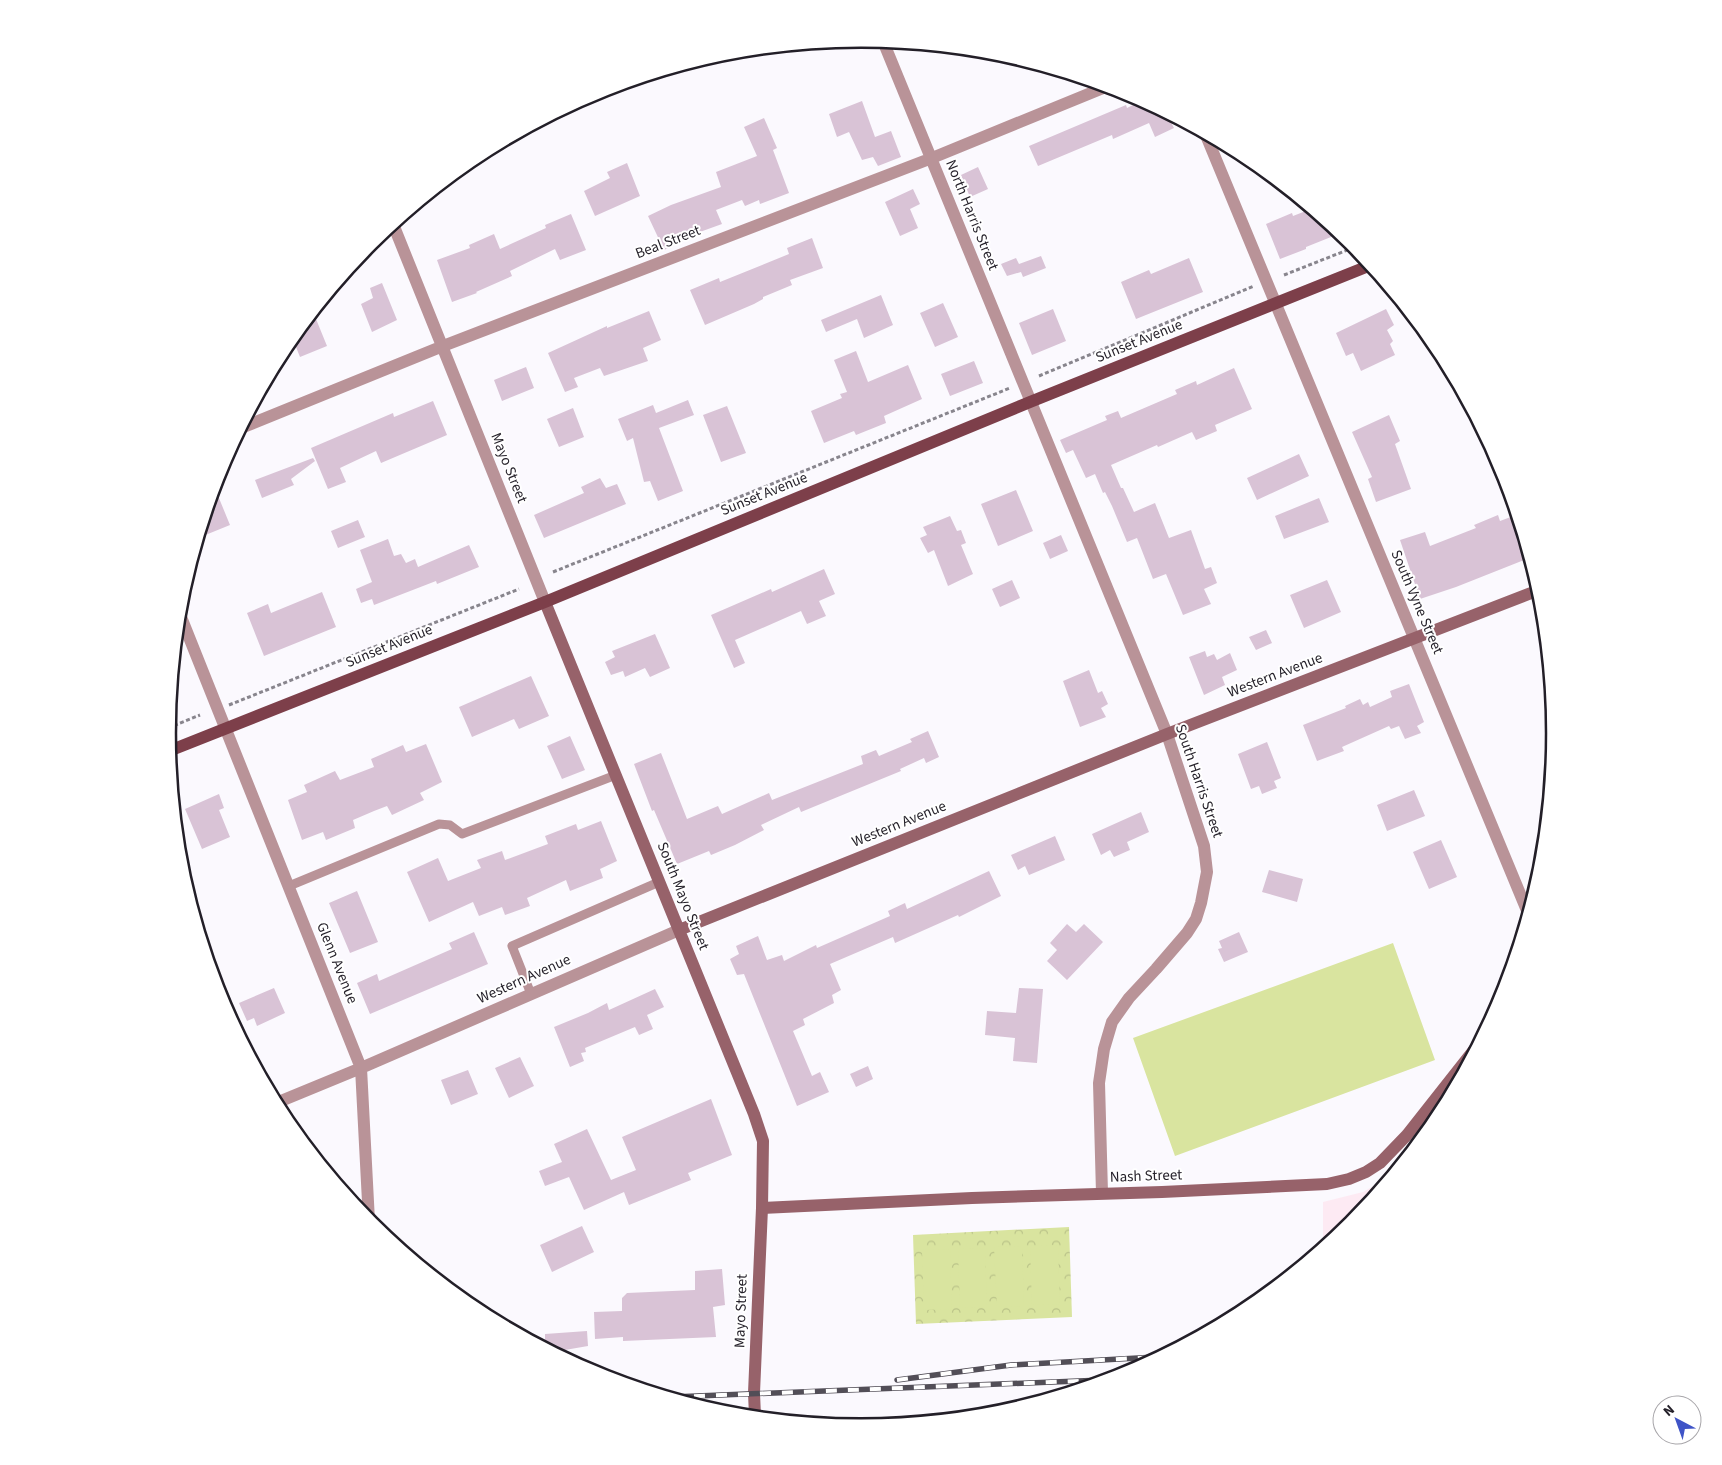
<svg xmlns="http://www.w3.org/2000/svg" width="1722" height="1465" font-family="'Source Sans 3',sans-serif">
<defs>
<pattern id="forest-crowns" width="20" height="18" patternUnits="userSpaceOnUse" patternTransform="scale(1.25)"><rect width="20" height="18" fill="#d9e49f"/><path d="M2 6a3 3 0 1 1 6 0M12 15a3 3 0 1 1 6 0" fill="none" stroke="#bac389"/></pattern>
</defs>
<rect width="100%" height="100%" fill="#fbf9fe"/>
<!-- education -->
<path fill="#fdeaf3" d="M1417,1143L1351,1223L1323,1247V1202L1363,1192L1386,1179Z"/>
<!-- forest -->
<path fill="url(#forest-crowns)" d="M1069,1227L1072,1317L916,1324L913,1235Z"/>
<!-- pitch -->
<path fill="#d9e49f" d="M1393,943L1435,1060L1175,1156L1133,1038Z
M1058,1245L1060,1304L1032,1305L1030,1246Z
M1022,1246L1024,1306L997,1307L994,1247Z
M985,1248L987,1307L960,1308L958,1249Z
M950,1249L952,1309L924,1310L922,1250Z"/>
<!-- building -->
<path fill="#d9c3d6" d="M1143,100L1166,113L1174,128L1155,137L1149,123L1113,139L1112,135L1038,166L1029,146L1126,105L1127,108Z
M862,101L875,137L891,131L901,157L878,166L873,157L862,160L849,132L837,137L829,114Z
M764,118L777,148L773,150L789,193L760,204L759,200L745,206L742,200L716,210L722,224L686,237L687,239L664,250L648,216L671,205L721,187L716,172L757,156L744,127Z
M627,163L640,196L595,216L584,191L610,178L607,172Z
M978,167L988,189L970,197L961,175Z
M913,189L920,204L910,209L918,228L900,236L885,202Z
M1311,209L1341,233L1306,247V249L1280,259L1266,224L1292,213L1293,216Z
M571,214L586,250L560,260L555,249L510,271L512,276L476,292L477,293L452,302L437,260L470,248L469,245L494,234L500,249L546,228L545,225Z
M812,238L823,268L790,280L792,285L763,297V299L754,304L705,325L690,290L719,278L720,282L789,254L787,248Z
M1041,256L1046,268L1023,277L1021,272L1007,276L1001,264L1016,258L1019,264Z
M1189,258L1203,292L1136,319L1121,282L1149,270L1151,274Z
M382,283L397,320L372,332L361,304L373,298L370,288Z
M881,295L893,325L864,338L857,319L826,332L821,320Z
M943,303L958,337L935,347L920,313Z
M1053,309L1066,341L1032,355L1019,323Z
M1386,309L1394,325L1387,330L1393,341L1390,344L1395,355L1361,371L1353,353L1346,356L1336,333Z
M649,311L661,340L643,348L648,361L604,376L600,368L574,378L578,387L565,392L548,353L607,326V328Z
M316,319L327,346L300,357L292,337L302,325Z
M856,351L868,382L908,365L922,399L884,416L886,423L856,435L854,431L824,443L811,411L842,398L840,394L847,392L834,360Z
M974,361L983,383L950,396L941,374Z
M526,367L534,388L502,401L494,380Z
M1234,368L1252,409L1215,425L1217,431L1196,440L1192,432L1158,447L1157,445L1111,465L1121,488H1123L1134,512L1155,503L1169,538L1191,530L1205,569L1211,567L1217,583L1204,589L1211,604L1183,615L1166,574L1153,579L1137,538L1127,542L1112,506L1105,492L1103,493L1095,474L1086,478L1073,450L1066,453L1060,440L1107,420L1105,416L1118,411L1121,418L1177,394L1175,390L1196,381L1197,385Z
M688,400L694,415L659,428L683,491L658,501L650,481L644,482L633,438L627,441L618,419L653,405L656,413Z
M433,401L447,435L381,463L376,451L340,468L346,482L328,489L311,448L393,413L394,417Z
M727,406L746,453L721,462L703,415Z
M573,408L584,437L559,447L547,419Z
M1389,415L1400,441L1395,444L1411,489L1376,502L1368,479L1372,477L1352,432Z
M1299,454L1309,476L1257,500L1247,478Z
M313,458L315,461L291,479L294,485L262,498L255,480Z
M600,478L606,488L617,484L626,504L544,538L534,515L584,493L581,487Z
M214,486L230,525L198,538Z
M1016,490L1033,531L998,546L981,504Z
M1319,498L1329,522L1284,539L1275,516Z
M1498,515L1500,521L1516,515L1529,558L1456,587L1420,599L1400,540L1425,532L1430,546L1476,528L1474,525Z
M950,516L957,531L961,530L966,543L961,545L973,574L948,586L934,550L928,553L920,538L927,535L923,527Z
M358,520L365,537L338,548L331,531Z
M1061,535L1068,551L1050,559L1043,543Z
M388,539L394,556L401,554L406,563L415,559L418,567L469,545L479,567L437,584L436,581L374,605L372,599L361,603L356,589L372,582L360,550Z
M824,569L835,594L819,601L826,616L807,624L801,611L735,640L745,663L734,668L711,615L771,589L772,592Z
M1012,580L1020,598L1000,607L992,589Z
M1327,580L1341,612L1304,628L1290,595Z
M322,592L336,627L264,656L247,613L268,604L271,613Z
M1266,630L1272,643L1256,650L1249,637Z
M655,634L670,668L650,677L645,668L625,677L623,671L611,675L605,662L615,657L612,651Z
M1205,651L1207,657L1214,654L1217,660L1230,653L1237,670L1222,677L1225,685L1204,695L1189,657Z
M1089,670L1098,693L1102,691L1108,704L1101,708L1106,717L1080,727L1063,681Z
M531,676L549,716L519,729L514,719L472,737L459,707Z
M1409,684L1424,722L1417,726L1421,733L1405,739L1399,726L1391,729L1389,726L1342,747L1344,751L1317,761L1303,725L1346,708L1345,706L1360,699L1363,705L1368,702L1370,707L1392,697L1390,691Z
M928,731L939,757L926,763L924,758L900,769L901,771L801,812L799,807L761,825L764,830L735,845L711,855L709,851L677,864L654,810L652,811L634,764L661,753L687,819L718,806L722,814L769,793L772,800L863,764L861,756L876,750L879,756L912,742L910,739Z
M570,736L585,770L562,779L547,746Z
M1267,742L1281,778L1274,781L1277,788L1262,794L1259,786L1251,789L1238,754Z
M426,744L442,782L420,793L424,800L392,815L387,806L374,811L353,820L355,828L326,840L323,832L302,840L288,800L307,792L304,785L335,771L340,780L374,767L371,759L403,745L406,752Z
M1414,790L1425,816L1387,831L1377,805Z
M219,794L224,808L219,810L230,837L202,849L185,809Z
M1141,812L1149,832L1127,842L1130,850L1114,857L1110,850L1101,855L1092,834Z
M601,821L617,861L600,869L603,878L570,891L566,880L527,898L530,906L505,915L502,907L479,916L473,902L429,922L407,872L438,858L448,881L481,868L477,860L502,851L505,860L548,844L545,836L576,824L578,830Z
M1055,836L1065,860L1029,875L1025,866L1018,870L1011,855Z
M1441,840L1457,877L1429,889L1413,852Z
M1269,870L1303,879L1297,902L1262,892Z
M989,871L1001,896L959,917L958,915L895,943L893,937L830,964L841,990L832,995L834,1003L803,1019L805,1025L793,1031L812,1076L820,1072L829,1092L797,1106L744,974L737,975L730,959L739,954L736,946L758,936L767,960L782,955L784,961L816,945L817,948L890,916L888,911L905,903L907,909Z
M357,891L378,942L350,953L329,903Z
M1067,924L1076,932L1084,924L1103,942L1067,980L1047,961L1057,950L1050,943Z
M474,932L488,964L370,1014L357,983L377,974L379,981L452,949L449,943Z
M1239,932L1248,952L1224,962L1218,949L1222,948L1219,941Z
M274,988L285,1013L257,1026L254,1018L247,1021L239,1003Z
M1019,988L1043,989L1037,1063L1013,1061L1015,1038L985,1035L987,1011L1016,1013Z
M655,989L664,1007L647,1015L653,1029L639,1035L635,1027L585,1048L586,1052L581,1053L584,1061L570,1067L554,1027L588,1013L607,1003L609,1010Z
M520,1057L534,1086L509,1098L495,1068Z
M868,1066L873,1079L856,1087L850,1074Z
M468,1070L478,1094L451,1105L441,1080Z
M711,1099L732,1155L688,1173L691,1180L629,1205L624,1192L584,1210L569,1177L545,1186L539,1171L562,1162L554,1144L587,1129L611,1180L636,1170L622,1137Z
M582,1226L594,1252L552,1272L540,1245Z
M722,1269L725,1305L713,1307L716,1337L623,1341V1337L595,1339L594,1312L622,1311V1298L627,1293L695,1290V1271Z
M587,1331L588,1346L559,1351L551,1350L545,1346V1334Z"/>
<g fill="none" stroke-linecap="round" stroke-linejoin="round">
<!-- path -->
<path stroke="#88858d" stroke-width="3" stroke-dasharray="4 2.5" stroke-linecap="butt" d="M1284,275L1355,247
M1039,376L1254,286
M553,572L1010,388
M229,705L519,589
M168,728L200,715"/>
<!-- lane -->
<path stroke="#b99398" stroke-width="9" d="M289,886L439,824L450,825L462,834L616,775
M531,994L512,946L659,882"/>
<!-- street -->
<path stroke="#b99398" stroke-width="12" d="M883,41L1167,734L1204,846L1207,872L1201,903L1196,919L1187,933L1156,969L1129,998L1112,1022L1104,1049L1099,1083L1102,1193
M1205,133L1528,913
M393,224L545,602
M241,428L443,346L932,158L1108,86
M179,612L361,1068L369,1221
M276,1103L361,1068L679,930"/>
<!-- secondary -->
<path stroke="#97626a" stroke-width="12" d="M545,602L754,1114L763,1141L762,1208L754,1393L755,1416
M679,930L1167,734L1539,590
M762,1208L972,1198L1162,1192L1327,1184L1349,1179L1366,1172L1380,1163L1407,1135L1474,1050"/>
<!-- primary -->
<path stroke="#7d3f4a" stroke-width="12" d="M169,751L545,602L1030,402L1371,265"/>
<defs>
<path id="rail" d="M897,1380L1011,1365L1156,1357
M672,1397L1103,1380"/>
</defs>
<!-- rail casing -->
<use href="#rail" stroke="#524e57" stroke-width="5.5"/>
<!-- rail -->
<use href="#rail" stroke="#fff" stroke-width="4" stroke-dasharray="11" stroke-linecap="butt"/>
</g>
<g text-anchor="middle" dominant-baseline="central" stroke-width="4" stroke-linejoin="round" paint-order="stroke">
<!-- street labels -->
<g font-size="15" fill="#231f28" stroke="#fff">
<text transform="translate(972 215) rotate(68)">North Harris Street</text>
<text transform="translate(668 242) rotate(-21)">Beal Street</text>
<text transform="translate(1139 341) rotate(-22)">Sunset Avenue</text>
<text transform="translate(509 468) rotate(68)">Mayo Street</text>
<text transform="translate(764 494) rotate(-22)">Sunset Avenue</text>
<text transform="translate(1417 602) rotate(67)">South Vyne Street</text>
<text transform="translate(389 646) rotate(-22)">Sunset Avenue</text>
<text transform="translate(1275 675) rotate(-21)">Western Avenue</text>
<text transform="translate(1199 781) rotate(71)">South Harris Street</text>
<text transform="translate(899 824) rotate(-22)">Western Avenue</text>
<text transform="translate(683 896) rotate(68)">South Mayo Street</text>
<text transform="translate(337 963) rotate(68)">Glenn Avenue</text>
<text transform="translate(524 979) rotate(-24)">Western Avenue</text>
<text transform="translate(1146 1176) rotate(-2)">Nash Street</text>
<text transform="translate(741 1311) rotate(-88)">Mayo Street</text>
</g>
</g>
<!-- crop -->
<path d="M0 0H1722V1465H0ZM176 733a685 685 0 1 1 1370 0a685 685 0 1 1-1370 0Z" fill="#fff" fill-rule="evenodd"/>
<path fill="none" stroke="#231f28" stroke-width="2.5" d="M176 733a685 685 0 1 1 1370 0a685 685 0 1 1-1370 0Z"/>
<!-- north arrow -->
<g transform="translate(1677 1420) rotate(319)"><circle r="24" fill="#ffffff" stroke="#a7a5a9"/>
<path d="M0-4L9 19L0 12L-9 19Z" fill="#3f54c7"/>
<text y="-8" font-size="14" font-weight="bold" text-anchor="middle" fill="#231f28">N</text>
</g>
</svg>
